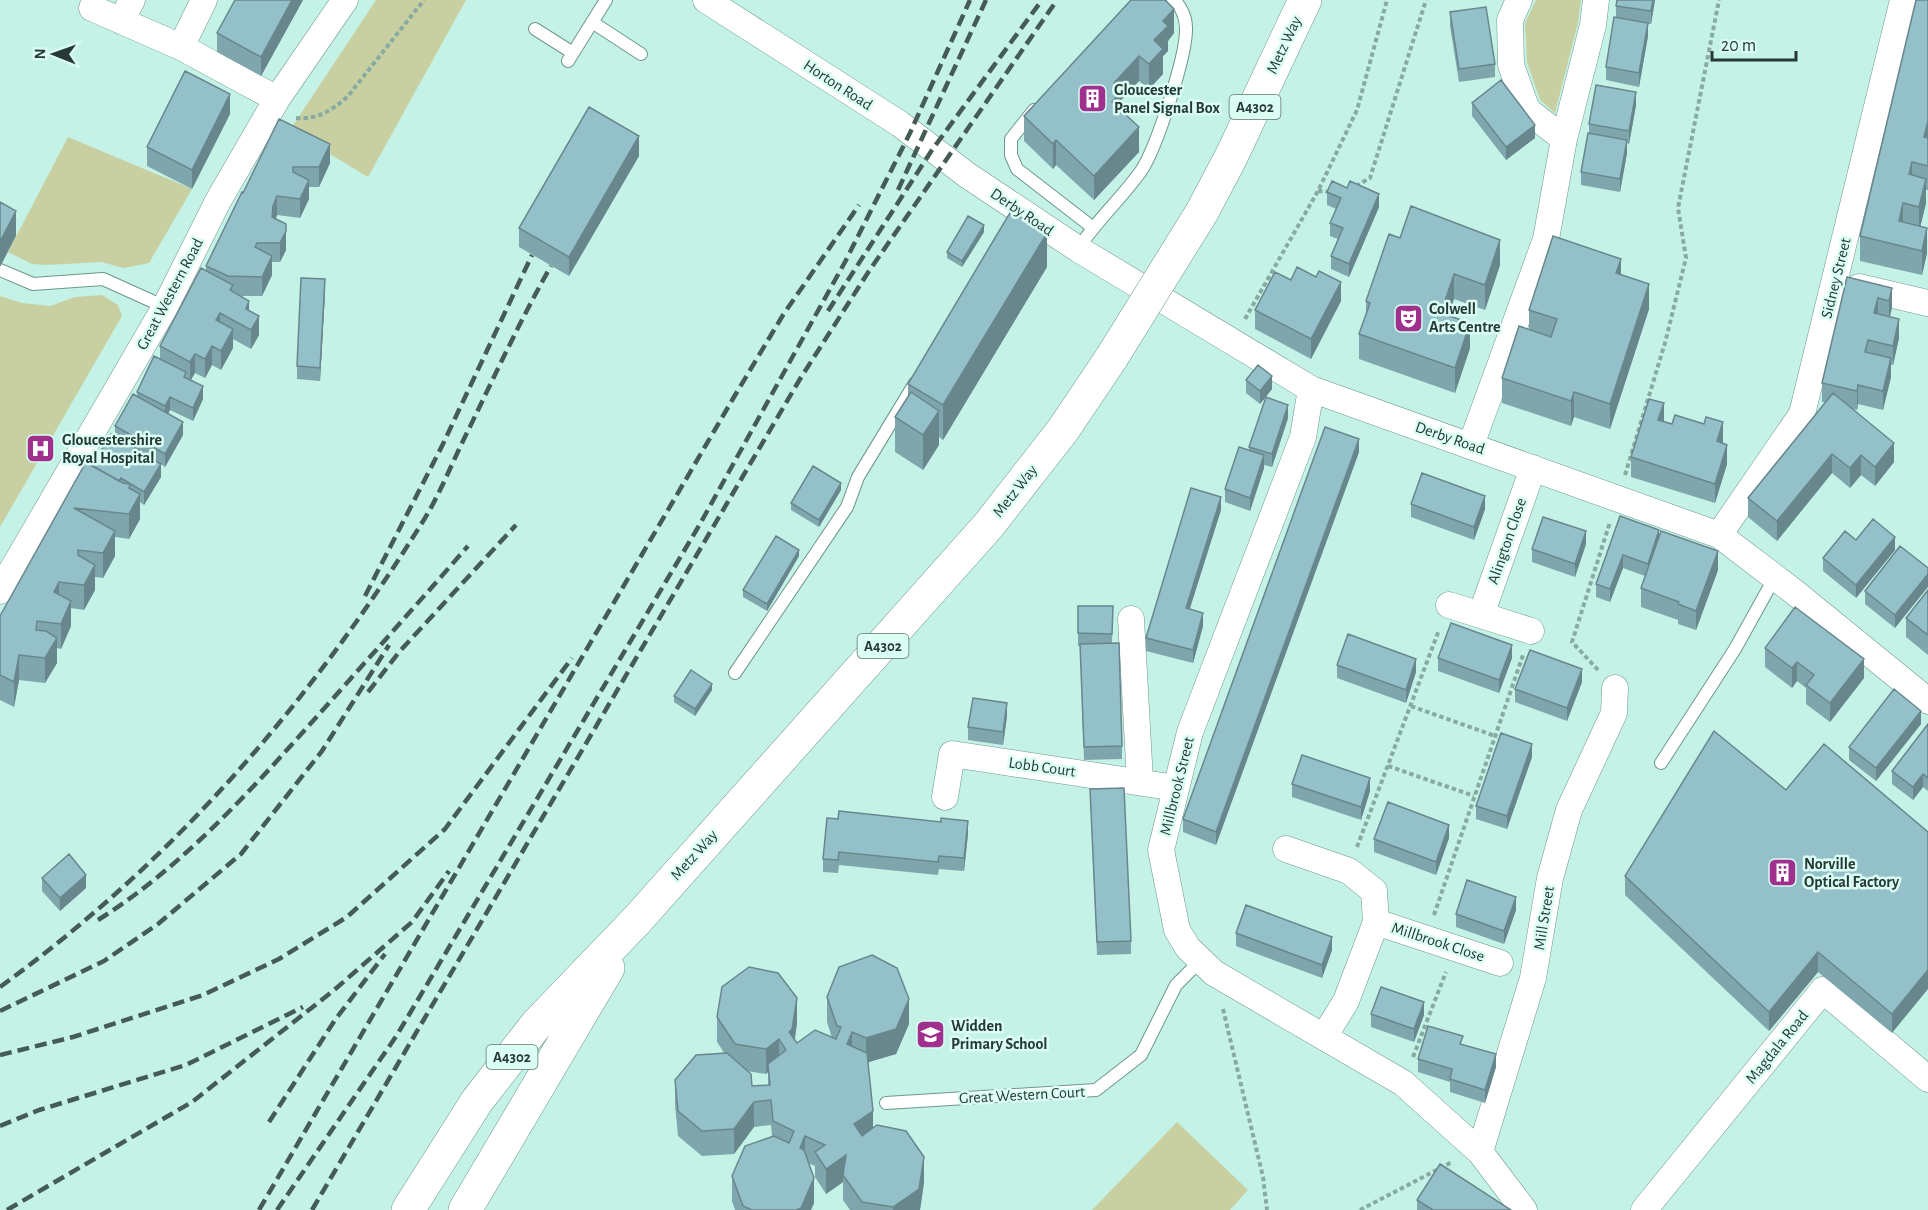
<svg xmlns="http://www.w3.org/2000/svg" width="1928" height="1210" font-family="'Alegreya Sans',sans-serif">
<rect width="100%" height="100%" fill="#c5f2e7"/>
<!-- green -->
<path fill="#c8d0a1" d="M376,0H466L368,177L290,130Z
M1536,0H1581L1578,23L1555,113L1540,100L1527,62L1525,23Z
M68,137L192,189L149,263L124,268L101,262L47,265L32,264L8,252Z
M102,295L118,305L122,316L0,527V296L22,303L50,306L75,297Z
M1177,1122L1248,1190L1230,1210H1092Z"/>
<g fill="none" stroke-linecap="round" stroke-linejoin="round">
<defs>
<path id="lane" d="M592,22L641,54
M535,29L573,53
M568,61L606,0
M1034,110L1011,139V155L1017,169L1092,227
M1078,249C1096,221 1121,199 1141,171C1156,149 1187,55 1186,28C1186,18 1181,5 1173,0
M0,270L33,284L103,279L165,307
M735,673L847,507L858,477L915,383
M1661,763L1735,649L1775,577
M886,1103L1096,1090L1141,1055L1176,985L1200,961"/>
<path id="street" d="M706,0L900,124L967,175L1078,249L1311,389L1719,535L1793,591L1928,701
M1519,0L1510,20L1511,65L1527,110L1564,139
M92,8L181,47L277,99
M121,21L132,0
M181,47L204,0
M1859,287L1928,303
M1311,389L1303,437L1190,732L1161,850L1177,930L1188,948L1214,973L1403,1083L1480,1152L1524,1210
M1471,445L1546,239L1564,139L1593,25L1596,0
M1719,535L1802,414L1903,0
M0,591L165,307L218,201L277,99L345,0
M1449,605L1531,631
M1481,615L1533,468
M1131,619L1140,781
M945,797L952,754L1176,788
M1286,849L1349,871L1374,891L1376,922L1500,963
M1324,1037L1346,1001L1376,922
M1480,1152L1533,978L1550,878L1569,810L1614,713L1615,688
M1644,1210L1823,990L1928,1079"/>
<path id="primary" d="M1202,212L1232,155L1305,0
M408,1210L477,1101L536,1025L637,920L988,526L1063,430L1112,357
M465,1210L608,968"/>
</defs>
<!-- lane casing -->
<use href="#lane" stroke="#6d978d" stroke-width="14"/>
<!-- street casing -->
<use href="#street" stroke="#6d978d" stroke-width="27"/>
<!-- primary casing -->
<use href="#primary" stroke="#6d978d" stroke-width="34"/>
<!-- path -->
<path stroke="#87aaa1" stroke-width="4" stroke-dasharray="4.5 3" stroke-linecap="butt" d="M296,118C317,120 333,110 348,96L424,0
M1356,186L1370,178L1426,0
M1318,191L1332,192
M1245,319L1318,191L1357,110L1387,0
M1625,475L1665,343L1686,258L1678,208L1719,0
M1598,670L1572,642L1610,522
M1411,706L1495,736
M1388,766L1474,796
M1357,847L1439,630
M1434,915L1523,655
M1223,1009L1263,1177L1267,1210
M1413,1057L1446,972
M1360,1210L1452,1162"/>
<!-- lane -->
<use href="#lane" stroke="#fff" stroke-width="12"/>
<!-- street -->
<use href="#street" stroke="#fff" stroke-width="26"/>
<!-- primary -->
<use href="#primary" stroke="#fff" stroke-width="33"/>
<!-- rail -->
<path stroke="#445b56" stroke-width="4.5" stroke-dasharray="12 6" stroke-linecap="butt" d="M898,190L986,0
M828,311L932,150L1042,0
M365,596L442,446L532,255
M368,692L400,651L516,525
M98,920C184,866 253,788 320,713C370,657 419,602 468,546
M0,987C176,859 311,702 425,518C439,495 450,468 462,443C491,384 518,324 551,266
M0,1011L104,961L158,924L241,854L322,751L389,645
M0,1055L73,1037L203,995L279,959L347,917L445,829L572,658
M269,1122L335,1020L385,954
M0,1126L39,1110L186,1065L303,1007
M7,1210L192,1102L333,991L412,922L449,871
M259,1210L734,397L783,315L859,205
M277,1210L397,1035L700,524L845,262L910,133L970,0
M312,1210L800,379L869,271L1057,0"/>
<defs>
<path id="primary-bridge" d="M1112,357L1202,212"/>
</defs>
<!-- primary-bridge casing -->
<use href="#primary-bridge" stroke="#6d978d" stroke-width="34" stroke-linecap="butt"/>
<!-- primary-bridge -->
<use href="#primary-bridge" stroke="#fff" stroke-width="33"/>
</g>
<!-- wall -->
<path fill="#7fa6ad" fill-rule="evenodd" d="M303,0L261,76L217,52V33Z
M1655,0L1651,24H1648V36L1639,87L1606,80V67L1616,17V6Z
M1928,0V190H1926V203L1920,227L1927,253L1922,275L1860,261V236Z
M1450,12L1495,64V77L1459,82L1450,26Z
M1174,33L1168,41V51L1163,56V74L1149,89L1139,81L1122,99V111L1139,152L1094,200L1056,165L1053,169L1024,141V116Z
M1472,103L1535,138L1506,160L1472,116Z
M1636,105L1629,144L1627,143V153L1620,192L1581,185V172L1589,133V124Z
M230,114L192,189L147,166V147Z
M279,119L330,163L319,187H309V199L300,218L277,215L276,218L286,250L280,262H272V275L262,296H239L249,311L259,335L251,349L233,339V348L221,370L212,365L205,378L195,373L191,380L203,399L193,421L170,410L168,414L183,435L165,467L161,464V477L144,505L140,502V519L129,539L115,537V556L103,578L95,577V590L84,610L71,608V626L61,649L57,648V663L45,683L19,680L14,707L0,700V616L92,466L115,436V426L137,396V392L160,359V346L206,271V266L243,193Z
M639,156L569,276L519,247V228Z
M1327,192L1379,207L1349,277L1331,269V256L1338,239L1330,236V223L1336,209L1327,205Z
M984,232L962,267L947,258V252Z
M1400,238L1500,265L1485,310L1454,299L1449,315L1470,348L1455,393L1359,359V334L1366,316V301Z
M1047,267L943,440L939,437V445L923,470L895,452V417L908,396V384Z
M1621,275L1649,309L1610,429L1574,417L1571,426L1502,403V378L1529,330V310Z
M1316,277L1341,301L1311,359L1255,329V310L1291,280Z
M1847,277L1892,288V307L1890,317L1899,338L1893,365H1891V377L1883,410L1858,404L1857,410L1852,409L1894,462L1875,486L1861,475L1850,488L1832,473L1777,541L1748,517V498L1825,402H1822V383Z
M325,292L320,381L297,379V366Z
M1246,380L1272,389L1260,404L1246,393Z
M1288,418L1272,467L1264,465V468L1250,511L1225,502V489L1249,450V447Z
M1664,421L1672,424H1704L1723,442L1722,443L1727,464L1715,503L1631,477V457Z
M1359,452L1216,845L1183,832V819Z
M841,490L819,527L791,510V503Z
M1411,504L1485,509L1474,540L1411,517Z
M1221,510L1189,609L1203,626L1193,663L1146,651V638Z
M1620,516L1659,536L1718,570L1696,630L1678,624V620L1641,607V588L1645,576L1623,568L1610,602L1596,597V584Z
M1856,540L1895,550L1856,598L1823,571V558Z
M1586,544L1575,577L1532,562V549Z
M799,556L767,611L743,597V590Z
M1928,568L1895,628L1865,604V591Z
M1928,590V655L1906,637V618Z
M1078,606H1113L1112,643L1122,746V759L1084,760L1080,646H1078Z
M1765,648L1864,678L1830,722L1806,704V688L1797,681L1792,688L1765,667Z
M1438,658H1512L1499,693L1438,671Z
M1337,665L1416,672L1406,703L1337,678Z
M1582,682L1567,721L1515,702V689Z
M712,690L695,716L674,702V696Z
M1007,716L1003,745L968,740V727Z
M1921,724L1876,781L1849,760V747Z
M1928,724V791L1923,787L1913,800L1892,784V771Z
M1532,757L1507,829L1476,819V806Z
M1292,784L1370,791L1361,820L1292,797Z
M1090,789L1131,941V954L1097,955Z
M1786,790L1928,832L1892,1033L1818,972L1769,1031L1625,895V876Z
M827,818L968,834L964,871L939,869L938,875L839,865L838,873L823,872V859Z
M1449,838L1436,875L1374,852V839Z
M42,878L86,888L60,911L42,891Z
M1516,910L1504,944L1456,927V914Z
M1236,933L1332,950L1322,978L1236,946Z
M827,997L909,1024L896,1054L868,1062L873,1128L924,1182L920,1210H850L843,1200V1182L826,1194L815,1177V1166L808,1163L814,1203L811,1210H735L732,1201V1176L772,1137L771,1125L754,1127L734,1154L702,1156L678,1136L675,1105V1080L725,1054L717,1042V1017L797,1023L795,1040L797,1043L832,1038L827,1022ZM747,1071L766,1074L768,1072V1085L752,1086Z
M1371,1014L1424,1015L1414,1042L1371,1027Z
M1463,1045L1496,1067L1485,1103L1450,1092V1082L1418,1072V1059Z
M1417,1200L1511,1210H1417Z"/>
<!-- shaded-wall -->
<path fill="#68878d" d="M292,0H303L261,76V57Z
M1653,0H1655L1651,24V11Z
M1174,9V33L1168,41V51L1163,56V74L1149,89V64L1154,40L1163,21Z
M1648,23V36L1639,87V73Z
M1139,56V81L1122,99V116L1112,102L1114,83Z
M1636,92V105L1629,144V131Z
M230,94V114L192,189V170Z
M1928,121V146L1924,137Z
M1535,125V138L1506,160V147Z
M1139,127V152L1094,200V176Z
M639,136V156L569,276V257Z
M1056,140V165L1053,169V144Z
M1627,140V153L1620,192V179Z
M330,144V163L319,187V167Z
M1912,162V186L1909,174Z
M1926,179V203L1919,232V207Z
M309,180V199L300,218V199Z
M1379,194V207L1349,277V264Z
M277,196V215L273,225V206Z
M1903,203V228L1899,246V221Z
M16,211V236L0,267V242Z
M286,224V250L280,262V243Z
M984,225V232L962,267V261Z
M1927,228V253L1922,275V251Z
M1047,233V267L943,440V405Z
M1500,240V265L1485,310V285Z
M272,256V275L262,296V277Z
M1621,259V283L1616,273Z
M1454,274V299L1441,337V313Z
M325,279V292L320,381V368Z
M1341,282V301L1311,359V339Z
M1649,284V309L1610,429V404Z
M1892,288V307L1889,320V301Z
M1878,298V317L1874,313Z
M249,301V320L246,328V309Z
M220,313V332L216,320Z
M259,316V335L251,349V330Z
M1899,319V338L1893,365V346Z
M1470,323V348L1455,393V368Z
M233,329V348L221,370V351Z
M212,346V365L205,378V359Z
M195,354V373L190,381V362Z
M1891,358V377L1883,410V391Z
M1272,376V389L1260,404V391Z
M1858,385V404L1857,410V391Z
M203,386V399L193,421V408Z
M1574,392V417L1571,426V401Z
M170,397V410L165,419V406Z
M1664,403V422L1658,420Z
M1288,405V418L1272,467V454Z
M939,411V445L923,470V435Z
M183,422V435L165,467V454Z
M1723,422V442L1717,460V441Z
M1359,439V452L1216,845V832Z
M1894,443V462L1875,486V467Z
M1727,445V464L1715,503V484Z
M1832,454V473L1777,541V521Z
M1264,455V468L1250,511V498Z
M1861,455V475L1850,488V468Z
M161,464V477L144,505V492Z
M841,483V490L819,527V520Z
M140,494V519L129,539V514Z
M1485,496V509L1474,540V527Z
M1221,497V510L1186,621V608Z
M1659,530V543L1648,577V564Z
M115,531V556L103,578V553Z
M1586,531V544L1575,577V564Z
M1895,537V550L1856,598V585Z
M799,550V556L767,611V604Z
M1718,551V570L1696,630V611Z
M1623,555V568L1610,602V589Z
M95,565V590L84,610V585Z
M1928,574V587L1895,628V615Z
M59,582V607L54,592Z
M71,601V626L61,649V624Z
M1203,613V626L1193,663V650Z
M57,638V663L45,683V658Z
M1512,645V658L1499,693V680Z
M19,655V680L14,707V682Z
M1416,659V672L1406,703V690Z
M1864,659V678L1830,722V703Z
M1797,662V681L1792,688V668Z
M1582,669V682L1567,721V708Z
M712,684V690L695,716V709Z
M1007,703V716L1003,745V732Z
M1921,711V724L1876,781V768Z
M1532,744V757L1507,829V816Z
M1923,774V787L1913,800V787Z
M1370,778V791L1361,820V807Z
M968,821V834L964,871V858Z
M1449,825V838L1436,875V862Z
M86,875V888L60,911V898Z
M1516,897V910L1504,944V931Z
M1332,937V950L1322,978V965Z
M1818,952V972L1769,1031V1012Z
M1928,970V989L1892,1033V1014Z
M797,998V1023L792,1054L789,1032Z
M909,999V1024L896,1054L866,1063V1038Z
M1424,1002V1015L1414,1042V1029Z
M852,1032V1057L847,1044Z
M779,1039V1064H768V1072L766,1074V1049Z
M1496,1054V1067L1485,1103V1090Z
M754,1102V1127L734,1154V1129Z
M873,1111V1136L854,1149V1124Z
M805,1136V1161L800,1148Z
M846,1155L843,1175V1182L826,1194V1169Z
M924,1157V1182L920,1210H893V1207Z
M814,1178V1203L811,1210H796Z"/>
<!-- building -->
<path fill="#94c1c9" stroke="#68878d" stroke-width="1.5" d="M235,0H292L261,57L217,33Z
M1131,0H1165L1174,9L1163,21L1168,26L1154,40L1163,49L1149,64L1139,56L1114,83L1122,91L1112,102L1139,127L1094,176L1056,140L1053,144L1024,116Z
M1617,0H1653L1651,11L1616,6Z
M1916,0H1928V121L1924,137L1928,138V166L1912,162L1909,174L1926,179L1919,207L1903,203L1899,221L1927,228L1922,251L1860,236Z
M1486,7L1495,64L1459,69L1450,12Z
M1614,17L1648,23L1639,73L1606,67Z
M185,71L230,94L192,170L147,147Z
M1501,80L1535,125L1506,147L1472,103Z
M1596,85L1636,92L1629,131L1589,124Z
M589,107L639,136L569,257L519,228Z
M279,119L330,144L319,167H293V172L309,180L300,199L277,196L273,206L272,217L286,224V231L280,243H257L255,247L272,256L262,277L228,276L206,266L242,192L243,193Z
M1588,133L1627,140L1620,179L1581,172Z
M1332,181L1347,188L1350,181L1379,194L1349,264L1331,256L1343,228L1330,223L1341,198L1327,192Z
M0,202L16,211L0,242Z
M1411,206L1500,240L1485,285L1454,274L1441,313L1470,323L1455,368L1359,334L1370,303L1366,301L1389,234L1400,238Z
M1011,211L1047,233L943,405L908,384Z
M968,216L984,225L962,261L947,252Z
M1553,236L1621,259L1616,273L1649,284L1610,404L1574,392L1571,401L1502,378L1519,326L1551,337L1557,319L1529,310Z
M1297,267L1316,277L1319,271L1341,282L1311,339L1255,310L1275,272L1291,280Z
M201,268L233,285L230,290L249,301L246,309L259,316L251,330L220,313L216,320L233,329L221,351L212,346L205,359L195,354L190,362L160,346Z
M1847,277L1892,288L1889,301L1878,298L1874,313L1899,319L1893,346L1868,340L1865,352L1891,358L1883,391L1858,385L1857,391L1822,383Z
M301,278L325,279L320,368L297,366Z
M154,356L186,372L184,377L203,386L193,408L170,397L165,406L137,392Z
M1258,365L1272,376L1260,391L1246,380Z
M911,392L939,411L923,435L895,417Z
M1833,393L1894,443L1875,467L1861,455L1850,468L1832,454L1777,521L1748,498Z
M133,394L183,422L165,454L115,426Z
M1266,397L1288,405L1272,454L1249,447Z
M1649,399L1664,403L1658,420L1672,424L1675,415L1704,424L1706,417L1723,422L1717,441L1727,445L1715,484L1631,457Z
M1325,427L1359,439L1216,832L1183,819Z
M111,434L161,464L144,492L121,478L119,481L92,466Z
M1239,447L1264,455L1250,498L1225,489Z
M86,462L123,483L130,484L129,488L140,494L129,514L74,508L115,531L103,553L78,550V555L95,565L84,585L59,582L54,592L71,601L61,624L37,621L36,630L46,631L57,638L45,658L19,655L14,682L0,675V616Z
M813,466L841,483L819,520L791,503Z
M1422,473L1485,496L1474,527L1411,504Z
M1191,488L1221,497L1186,608L1203,613L1193,650L1146,638Z
M1620,516L1659,530L1648,564L1623,555L1610,589L1596,584Z
M1543,517L1586,531L1575,564L1532,549Z
M1873,519L1895,537L1856,585L1823,558L1845,531L1856,540Z
M1661,531L1718,551L1696,611L1678,604L1679,602L1641,588Z
M776,536L799,550L767,604L743,590Z
M1900,546L1928,568V574L1895,615L1865,591Z
M1928,590V635L1906,618Z
M1078,606H1113L1112,634L1078,633Z
M1795,607L1864,659L1830,703L1806,685L1814,675L1797,662L1792,668L1765,648Z
M1451,623L1512,645L1499,680L1438,658Z
M1348,634L1416,659L1406,690L1337,665Z
M1119,643L1122,746L1084,747L1080,644Z
M1530,650L1582,669L1567,708L1515,689Z
M691,670L712,684L695,709L674,696Z
M1894,689L1921,711L1876,768L1849,747Z
M973,698L1007,703L1003,732L968,727Z
M1928,724V778L1923,774L1913,787L1892,771Z
M1714,731L1786,790L1824,744L1928,832V970L1892,1014L1818,952L1769,1012L1625,876Z
M1501,733L1532,744L1507,816L1476,806Z
M1302,755L1370,778L1361,807L1292,784Z
M1124,788L1131,941L1097,942L1090,789Z
M1388,802L1449,825L1436,862L1374,839Z
M839,811L941,822V818L968,821L964,858L939,856L938,862L839,852L838,860L823,859L827,818L838,819Z
M69,854L86,875L60,898L42,878Z
M1467,880L1516,897L1504,931L1456,914Z
M1246,905L1332,937L1322,965L1236,933Z
M872,955L897,968L909,999L896,1029L866,1038L852,1032L847,1044L867,1053L873,1111L854,1124L862,1136L877,1125L906,1131L924,1157L919,1189L893,1207L862,1202L843,1175L846,1155L826,1169L815,1152L825,1145L805,1136L800,1148L804,1150L814,1178L801,1208L796,1210H752L743,1206L732,1176L745,1146L774,1136L789,1143L794,1131L773,1121L771,1100L754,1102L734,1129L702,1131L678,1111L675,1080L696,1055L727,1053L751,1074L752,1086L770,1085L768,1064L786,1050L779,1039L766,1049L735,1044L717,1017L722,987L749,967L778,973L797,998L792,1029L789,1032L797,1043L815,1030L836,1039L841,1027L837,1026L827,997L839,967Z
M1381,987L1424,1002L1414,1029L1371,1014Z
M1428,1026L1463,1036L1460,1044L1496,1054L1485,1090L1450,1079L1452,1069L1418,1059Z
M1440,1164L1511,1210H1433L1417,1200Z"/>
<!-- icons -->
<defs>
<symbol id="building-square" viewBox="-11 -11 22 22"><rect x="-9" y="-9" width="18" height="18" rx="4" fill="#9f308d" stroke="#dafdf4"/><path d="M-4-6H4V6H1V3H-1V6H-4ZM-2.5-4.3h1.7v1.8h-1.7ZM.8-4.3h1.7v1.8H.8ZM-2.5-1h1.7V.8h-1.7ZM.8-1h1.7V.8H.8Z" fill="#fff"/></symbol>
<symbol id="theatre-square" viewBox="-11 -11 22 22"><rect x="-9" y="-9" width="18" height="18" rx="4" fill="#9f308d" stroke="#dafdf4"/><path d="M-5-5.5Q0-4 5-5.5V0Q5 5 0 6Q-5 5-5 0ZM-3.3-2.5H-1v1.5H-3.3ZM1-2.5H3.3v1.5H1ZM-2.8 1Q0 5.5 2.8 1Z" fill="#fff"/></symbol>
<symbol id="hospital-square" viewBox="-11 -11 22 22"><rect x="-9" y="-9" width="18" height="18" rx="4" fill="#9f308d" stroke="#dafdf4"/><path d="M-5-5h3v3.5h4V-5h3V5h-3V1.5h-4V5h-3Z" fill="#fff"/></symbol>
<symbol id="school-square" viewBox="-11 -11 22 22"><rect x="-9" y="-9" width="18" height="18" rx="4" fill="#9f308d" stroke="#dafdf4"/><path d="M0-5L7-2L0 1L-7-2ZM-4 1L0 2.5L4 1V4Q0 6-4 4Z" fill="#fff"/></symbol>
</defs>
<g fill-rule="evenodd">
<use href="#building-square" x="1076" y="82" width="33" height="33"/>
<use href="#theatre-square" x="1392" y="302" width="33" height="33"/>
<use href="#hospital-square" x="24" y="432" width="33" height="33"/>
<use href="#building-square" x="1766" y="856" width="33" height="33"/>
<use href="#school-square" x="914" y="1018" width="33" height="33"/>
</g>
<g text-anchor="middle" dominant-baseline="central" stroke-width="5" stroke-linejoin="round" paint-order="stroke">
<!-- shield labels -->
<g fill="#dafdf4" stroke="#5d746e" stroke-width="1.5">
<rect x="1229.5" y="95" width="51" height="24" rx="4.5"/>
<rect x="857.5" y="634" width="51" height="24" rx="4.5"/>
<rect x="486.5" y="1045" width="51" height="24" rx="4.5"/>
</g>
<g font-size="15" font-weight="bold" fill="#273935">
<text x="1255" y="107">A4302</text>
<text x="883" y="646">A4302</text>
<text x="512" y="1057">A4302</text>
</g>
<!-- street labels -->
<g font-size="16" fill="#273935" stroke="#dafdf4">
<text transform="translate(1284 45) rotate(-65)">Metz Way</text>
<text transform="translate(838 85) rotate(33)">Horton Road</text>
<text transform="translate(1022 212) rotate(34)">Derby Road</text>
<text transform="translate(1836 278) rotate(-76)">Sidney Street</text>
<text transform="translate(170 294) rotate(-62)">Great Western Road</text>
<text transform="translate(1450 438) rotate(19)">Derby Road</text>
<text transform="translate(1015 491) rotate(-52)">Metz Way</text>
<text transform="translate(1507 541) rotate(-71)">Alington Close</text>
<text transform="translate(1042 767) rotate(8)">Lobb Court</text>
<text transform="translate(1177 786) rotate(-76)">Millbrook Street</text>
<text transform="translate(694 855) rotate(-48)">Metz Way</text>
<text transform="translate(1544 918) rotate(-81)">Mill Street</text>
<text transform="translate(1438 942) rotate(18)">Millbrook Close</text>
<text transform="translate(1777 1047) rotate(-51)">Magdala Road</text>
<text transform="translate(1022 1095) rotate(-3)">Great Western Court</text>
</g>
<!-- poi labels -->
<g font-size="16" font-weight="bold" fill="#273935" stroke="#dafdf4" text-anchor="start">
<text x="1114" y="90">Gloucester<tspan x="1114" dy="18">Panel Signal Box</tspan></text>
<text x="1429" y="309">Colwell<tspan x="1429" dy="18">Arts Centre</tspan></text>
<text x="62" y="440">Gloucestershire<tspan x="62" dy="18">Royal Hospital</tspan></text>
<text x="1804" y="864">Norville<tspan x="1804" dy="18">Optical Factory</tspan></text>
<text x="951" y="1026">Widden<tspan x="951" dy="18">Primary School</tspan></text>
</g>
</g>
<!-- north arrow -->
<g transform="translate(54 54) rotate(271)" stroke="#dafdf4" stroke-width="4.5" paint-order="stroke">
<path d="M0-4.5L10 22L0 15L-10 22Z" fill="#273935"/>
<text y="-9" font-size="16" font-weight="bold" text-anchor="middle" fill="#273935">N</text>
</g>
<!-- scale -->
<path d="M1712 51v9h84v-9" fill="none" stroke="#273935" stroke-width="3"/>
<text x="1721" y="51" font-size="18" fill="#273935" stroke="#dafdf4" stroke-width="4.5" paint-order="stroke">20 m</text>
</svg>
